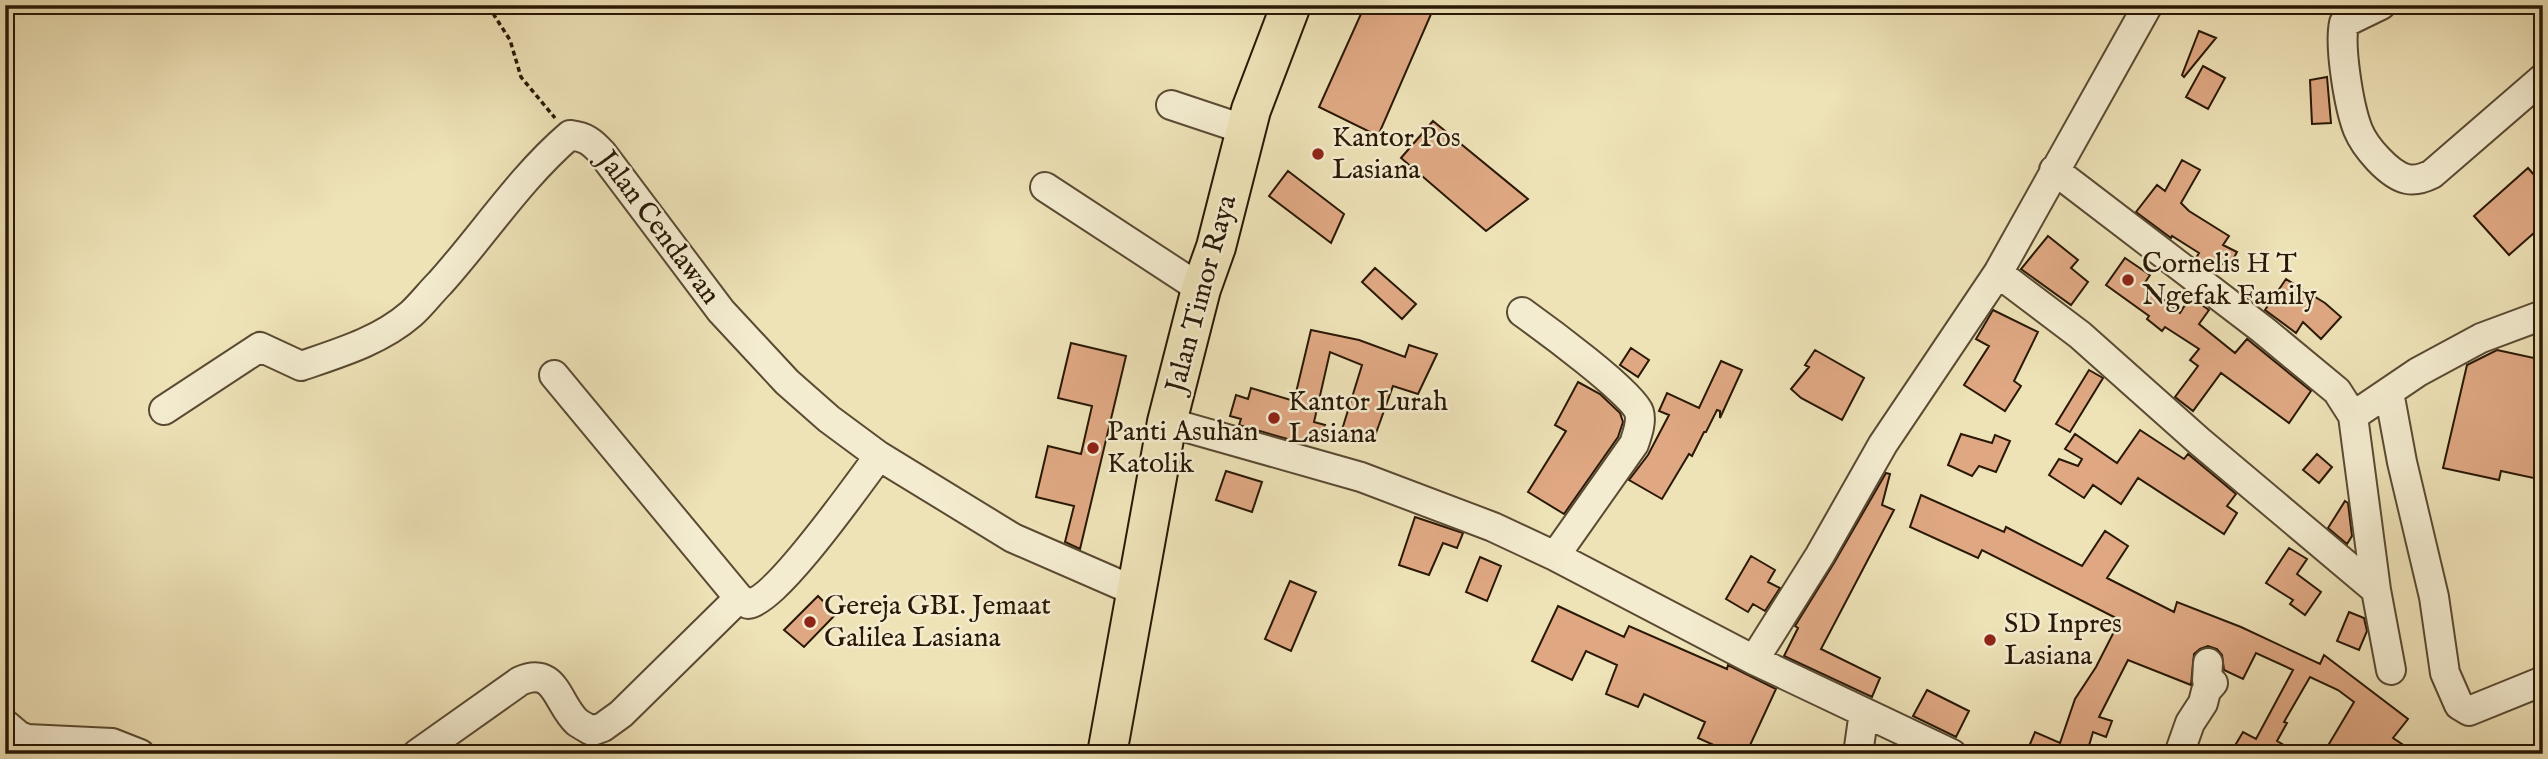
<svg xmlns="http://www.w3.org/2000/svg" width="2548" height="759" font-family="'IM FELL English',serif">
<rect width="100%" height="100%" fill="#eee2b7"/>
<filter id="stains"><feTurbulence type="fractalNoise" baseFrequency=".00286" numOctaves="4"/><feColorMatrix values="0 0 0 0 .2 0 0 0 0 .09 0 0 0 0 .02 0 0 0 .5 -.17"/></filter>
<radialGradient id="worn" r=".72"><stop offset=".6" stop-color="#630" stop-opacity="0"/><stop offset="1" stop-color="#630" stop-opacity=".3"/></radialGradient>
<!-- building -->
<path fill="#dfa883" stroke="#291806" stroke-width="2" d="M1365,5H1435L1378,136L1319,107Z
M2199,31L2216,38L2184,77L2182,75Z
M2203,66L2225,78L2208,109L2186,97Z
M2327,77L2331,123L2312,124L2310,80Z
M1433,121L1528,199L1486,231L1401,158Z
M2182,160L2200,170L2181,203L2189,211L2229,236L2223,245L2237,252L2229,267L2221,263L2215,272L2196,258L2199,253L2172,236L2171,238L2136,212L2157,185L2165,191Z
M2528,168L2543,185V225L2509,255L2474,216Z
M1288,171L1344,214L1331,243L1269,196Z
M2048,236L2078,260L2071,268L2088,282L2071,305L2021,269Z
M2125,258L2150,275L2144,284L2180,313L2190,297L2209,310L2199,324L2235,353L2247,339L2311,391L2289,423L2221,373L2193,411L2175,397L2198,366L2190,360L2199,349L2165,327L2162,331L2147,319L2149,316L2106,285Z
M1375,268L1416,304L1402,319L1362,282Z
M2286,279L2325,303L2341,317L2321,339L2303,322L2296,333L2265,310Z
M1993,310L2038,332L2014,381L2021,386L2005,411L1964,385L1989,346L1976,339Z
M1311,330L1359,340L1405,357L1409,345L1437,354L1418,394L1393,386L1376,433L1370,431L1367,439L1359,435L1357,441L1341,433L1362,365L1330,352L1314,422L1325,425L1320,440L1307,437L1305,444L1239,425L1241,419L1230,416L1236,395L1248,399L1251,388L1294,401Z
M1071,343L1126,356L1080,549L1065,542L1074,506L1036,497L1048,446L1081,454L1092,406L1058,398Z
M1631,348L1649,360L1638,377L1620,365Z
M1815,350L1864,378L1842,420L1801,398L1791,389L1809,367L1805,365Z
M2497,350L2543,360V480L2501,471L2499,480L2443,468L2467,365Z
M1721,361L1742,370L1720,418V411L1717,410L1706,432H1704L1692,456L1689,454L1662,499L1629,480L1648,455L1669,415L1659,411L1667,393L1699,408Z
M2089,370L2103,378L2070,432L2056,424Z
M1578,382L1600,394L1620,413L1623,422L1618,437L1564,514L1528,492L1566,431L1555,425Z
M2140,430L2184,459L2188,454L2236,494L2227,506L2237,513L2224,534L2138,478L2121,504L2093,485L2084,498L2049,475L2059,459L2078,466L2082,459L2065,449L2075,434L2117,463Z
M1961,434L1992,443L1995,435L2010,441L1996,472L1979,466L1972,476L1948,465Z
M2317,454L2332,467L2319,483L2303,470Z
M1226,471L1262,482L1252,512L1216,500Z
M1886,473L1890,474L1882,505L1894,510L1821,649L1880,678L1872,697L1784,656L1798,628L1795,626L1834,563Z
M1921,495L2004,532L2006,527L2082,566L2105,531L2128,546L2107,578L2174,612L2177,602L2241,627L2320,664L2324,655L2408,719L2393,738L2417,754H2323L2354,702L2338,690L2310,677L2284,722L2287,723L2277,741L2299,754H2230L2243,732L2256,739L2293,670L2256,653L2243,679L2224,670L2222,655L2217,649L2208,646L2200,649L2194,654L2191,685L2128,660L2099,717L2112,721L2106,737L2093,732L2088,749L2085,748L2083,752L2087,754H2026L2035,732L2060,743L2075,699L2096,667L2120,620L1982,550L1978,558L1910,527Z
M2345,501L2348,503L2352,536L2347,544L2328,528Z
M1415,517L1463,533L1457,548L1443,543L1429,575L1399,565Z
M2289,548L2307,559L2297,574L2321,592L2305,615L2290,604L2293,600L2266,583Z
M1751,556L1775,570L1768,582L1780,588L1765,611L1753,604L1748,612L1726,599Z
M1480,557L1501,566L1487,601L1466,592Z
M1290,581L1316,592L1291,651L1265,639Z
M818,596L836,614L804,647L784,630Z
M1558,606L1624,637L1629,626L1727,669L1728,665L1776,689L1746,754H1724L1725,750L1698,738L1705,722L1644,694L1638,707L1606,694L1617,665L1586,651L1572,680L1532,661Z
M2349,612L2364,618L2367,631L2359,650L2337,641Z
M1927,690L1969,711L1956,737L1913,716Z"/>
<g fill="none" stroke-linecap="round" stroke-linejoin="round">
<defs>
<path id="minor" d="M2381,5L2344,23C2339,47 2349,107 2358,130C2365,147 2389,175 2407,179C2416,181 2424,178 2432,174L2543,78
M1171,105L1246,130
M1045,187L1201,289
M1998,273L2080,335L2199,441L2376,590L2353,416L2337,391L2262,329L2054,170
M1522,312C1543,327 1633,393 1639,412C1642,422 1637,435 1634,444L1555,556
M554,375L739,598
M2389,392L2402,462L2434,597L2445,673L2459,705L2469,711L2543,681
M164,410L260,347L301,366C339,353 380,341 411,314C421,305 430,293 440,283C484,234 520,178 570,135C586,137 592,142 602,153L721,311L787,382L829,419L879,456L1013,538L1137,592
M2353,416L2418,372L2481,338L2543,315
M1167,422L1361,477L1493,527L1555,556L1754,660L1952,754
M2376,590L2391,670
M1754,660L1820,555L1883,444L1998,273L2148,5
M5,724L18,735L27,739L112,743L140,754
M417,754L520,681C556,665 557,704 577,722C581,725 587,728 592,731L603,727L621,714L739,598L748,604C777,600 858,484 879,456
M1858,754L1864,712
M2179,754L2190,723L2203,703L2206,691L2213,683L2207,680L2208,663"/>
<path id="highway" d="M1107,754L1167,422L1201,289L1216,247L1251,110L1291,5"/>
</defs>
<!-- minor casing -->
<use href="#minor" stroke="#5a4a32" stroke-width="32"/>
<!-- highway casing -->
<use href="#highway" stroke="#291806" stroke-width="42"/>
<!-- path -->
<path stroke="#291806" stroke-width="3.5" stroke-dasharray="5 3.5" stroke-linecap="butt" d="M492,5L494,15L510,40L521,77L555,118
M560,754L571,746"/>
<!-- minor -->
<use href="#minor" stroke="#f4ecd0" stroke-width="28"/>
<!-- highway -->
<use href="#highway" stroke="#eee2b7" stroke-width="38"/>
</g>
<!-- markers -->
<g fill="#8f2418" stroke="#f4ecd0" stroke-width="2.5">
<circle cx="1318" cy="154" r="7"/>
<circle cx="2128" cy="280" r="7"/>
<circle cx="1274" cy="418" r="7"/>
<circle cx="1093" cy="448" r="7"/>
<circle cx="810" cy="622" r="7"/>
<circle cx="1990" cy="640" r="7"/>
</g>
<g text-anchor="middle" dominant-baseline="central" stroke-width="5" stroke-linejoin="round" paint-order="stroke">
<!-- poi labels -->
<g font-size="28" fill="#291806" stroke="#f4ecd0" text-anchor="start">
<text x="1332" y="138">Kantor Pos<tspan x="1332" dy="32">Lasiana</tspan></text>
<text x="2142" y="264">Cornelis H T<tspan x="2142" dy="32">Ngefak Family</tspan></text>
<text x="1288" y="402">Kantor Lurah<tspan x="1288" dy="32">Lasiana</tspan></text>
<text x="1107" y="432">Panti Asuhan<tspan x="1107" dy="32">Katolik</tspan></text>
<text x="824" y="606">Gereja GBI. Jemaat<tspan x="824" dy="32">Galilea Lasiana</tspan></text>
<text x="2004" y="624">SD Inpres<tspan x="2004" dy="32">Lasiana</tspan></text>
</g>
<!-- street labels -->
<g font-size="28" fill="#291806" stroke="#f4ecd0">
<text transform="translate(658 228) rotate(53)">Jalan Cendawan</text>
<text transform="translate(1202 294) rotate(-75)">Jalan Timor Raya</text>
</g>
</g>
<!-- margin -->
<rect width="2548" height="759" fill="none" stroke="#eee2b7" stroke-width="28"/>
<rect x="7" y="7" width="2534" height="745" fill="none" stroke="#291806" stroke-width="3.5"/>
<rect x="14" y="14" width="2520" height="731" fill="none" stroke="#291806" stroke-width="2"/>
<rect width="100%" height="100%" filter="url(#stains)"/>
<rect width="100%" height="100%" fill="url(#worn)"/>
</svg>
